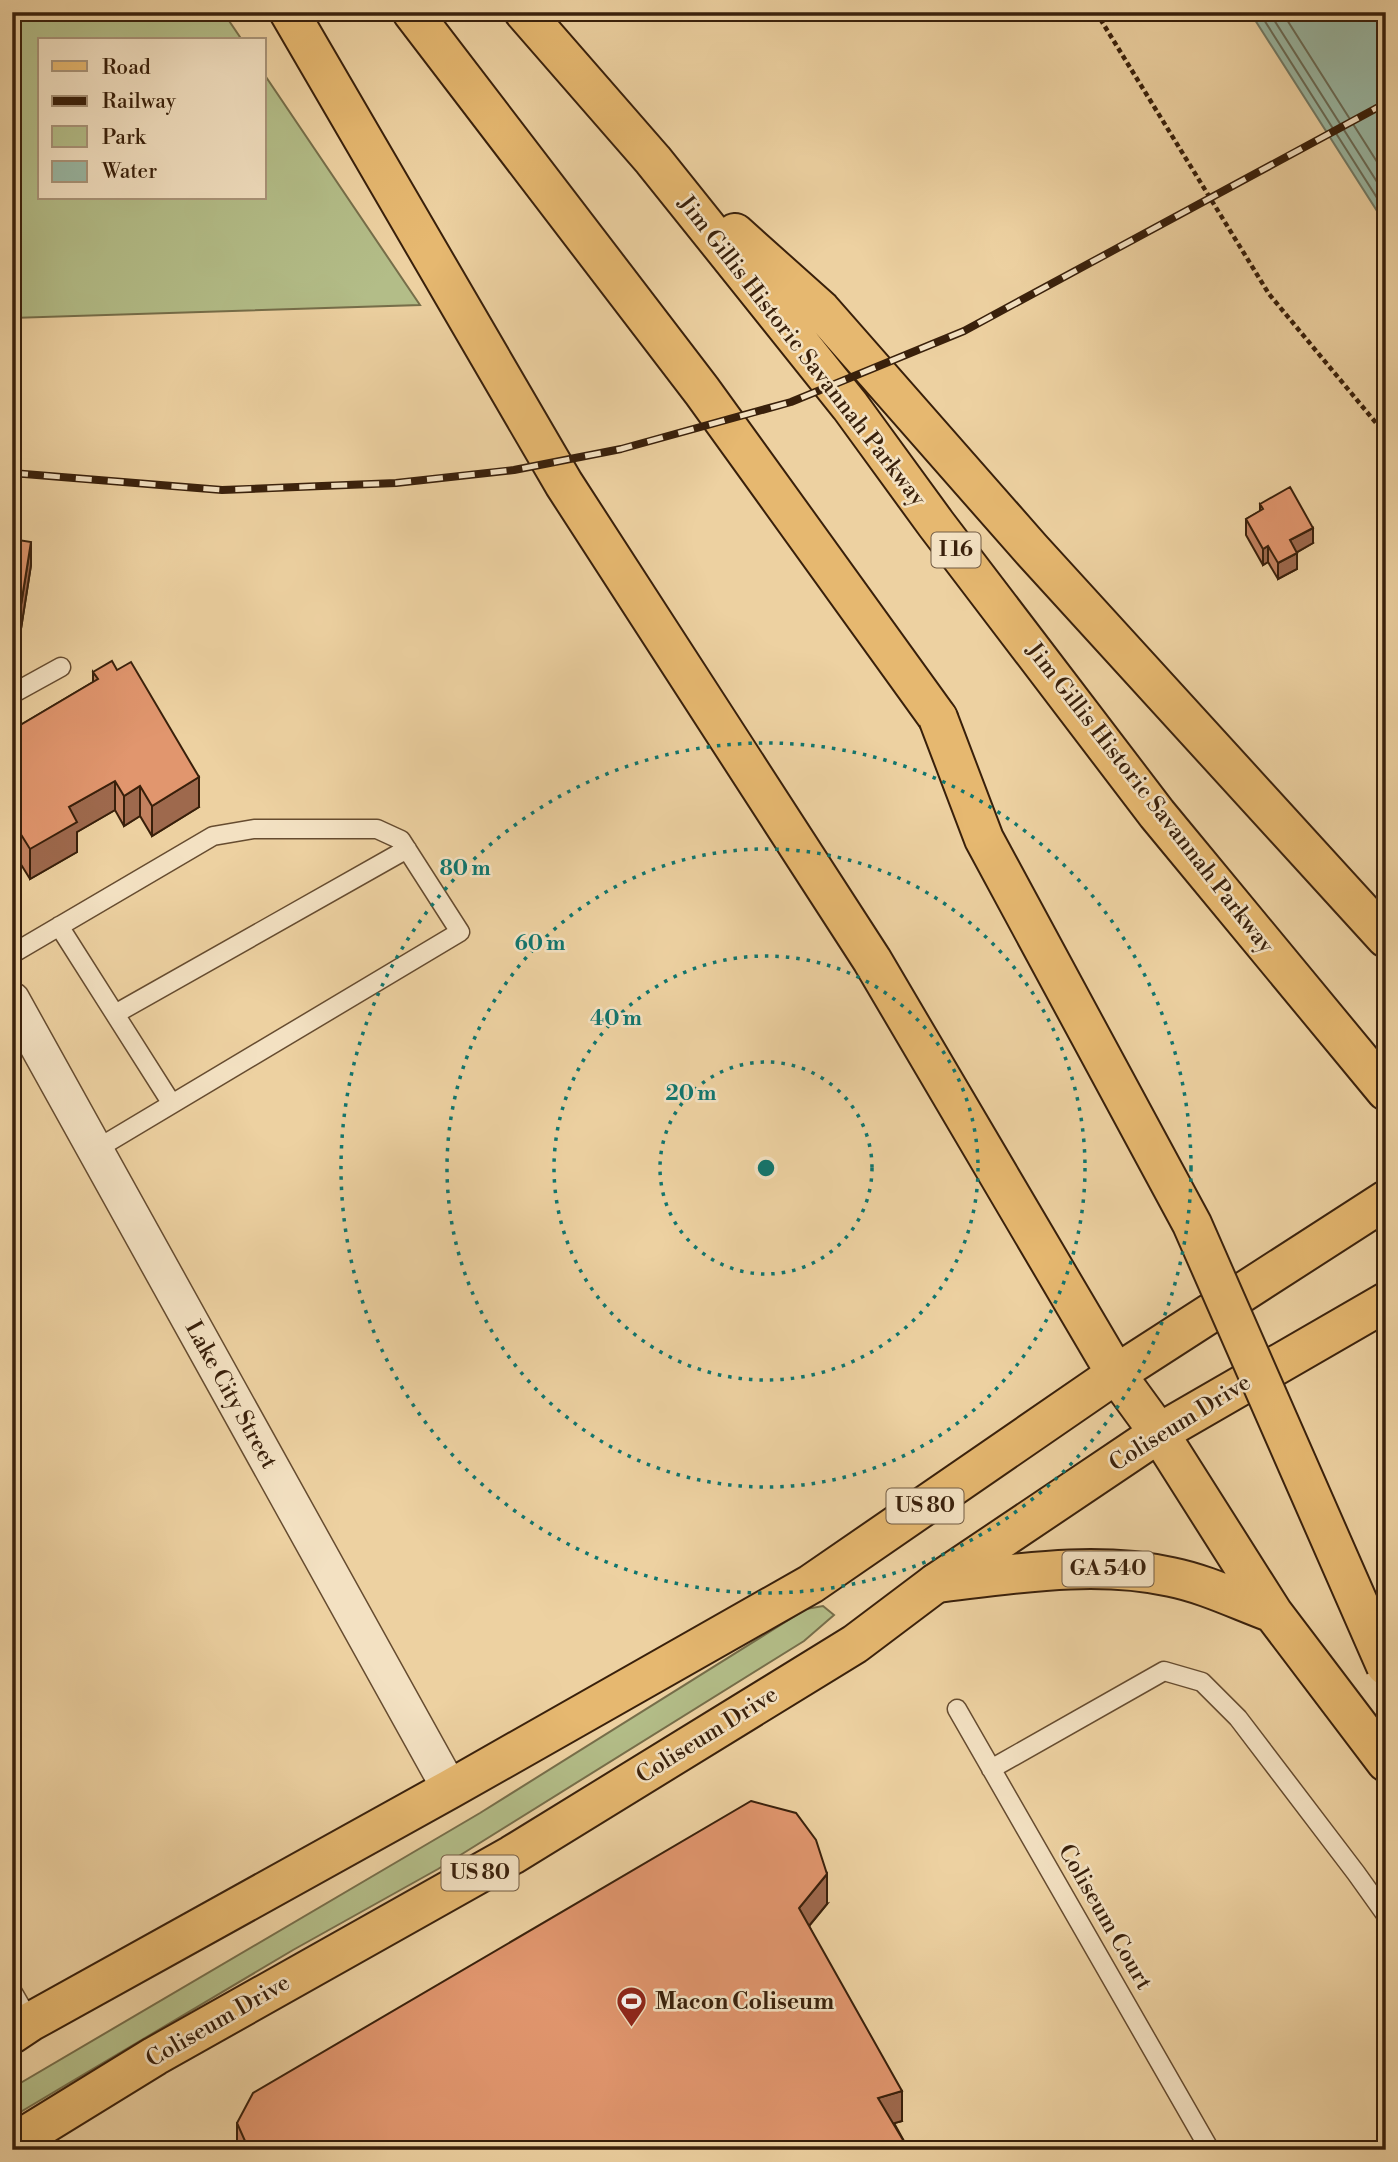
<svg xmlns="http://www.w3.org/2000/svg" width="1398" height="2162" font-family="'Libre Bodoni',serif">
<rect width="100%" height="100%" fill="#edd1a1"/>
<filter id="stains"><feTurbulence type="fractalNoise" baseFrequency=".00286" numOctaves="4"/><feColorMatrix values="0 0 0 0 .2 0 0 0 0 .09 0 0 0 0 .02 0 0 0 .5 -.17"/></filter>
<radialGradient id="worn" r=".72"><stop offset=".6" stop-color="#630" stop-opacity="0"/><stop offset="1" stop-color="#630" stop-opacity=".3"/></radialGradient>
<!-- green -->
<path fill="#b3bd88" stroke="#766e4a" stroke-width="2" d="M12,12H223L242,40H40V198H264V74L420,305L12,318Z
M823,1606L834,1615L804,1641L438,1869L293,1950L12,2117V2088L480,1813L806,1609Z"/>
<!-- water -->
<path fill="#99b7a3" stroke="#737b66" stroke-width="2" d="M1250,12H1386V225L1255,20Z"/>
<g fill="none" stroke-linecap="round" stroke-linejoin="round">
<!-- shore -->
<path stroke="#696c57" stroke-width="2" d="M1259,12L1386,212
M1269,12L1386,196
M1282,12L1386,176"/>
<defs>
<path id="service" d="M12,694L61,667
M59,926L172,1104
M12,954L213,836L254,829H377L401,840L460,932L95,1150
M115,1014L407,849
M957,1709L1210,2150
M991,1769L1164,1671L1202,1682L1238,1718L1356,1873L1386,1915
M12,1991L30,2022"/>
<path id="minor" d="M12,1000L450,1789"/>
<path id="primary" d="M12,2034L30,2022L450,1789L811,1584L1116,1374L1386,1200
M12,2144L155,2056L512,1855L855,1644L936,1583L1159,1433L1386,1302"/>
<path id="motorway" d="M289,12L564,484L872,960L1116,1374L1159,1433L1273,1613L1386,1762
M412,12L702,391L938,718
M524,12L653,160L850,406L936,524L1157,814L1386,1091
M735,233L821,310L1031,549L1386,938
M936,1583C1014,1574 1094,1560 1171,1577C1206,1584 1240,1601 1273,1613"/>
</defs>
<!-- service casing -->
<use href="#service" stroke="#664c30" stroke-width="21"/>
<!-- minor casing -->
<use href="#minor" stroke="#664c30" stroke-width="38"/>
<!-- primary casing -->
<use href="#primary" stroke="#39200b" stroke-width="42"/>
<!-- motorway casing -->
<use href="#motorway" stroke="#39200b" stroke-width="42"/>
<!-- path -->
<path stroke="#39200b" stroke-width="4.5" stroke-dasharray="5 3.5" stroke-linecap="butt" d="M1096,12L1269,294L1386,435"/>
<!-- service -->
<use href="#service" stroke="#f3e1c2" stroke-width="18"/>
<!-- minor -->
<use href="#minor" stroke="#f3e1c2" stroke-width="35"/>
<!-- primary -->
<use href="#primary" stroke="#e6b870" stroke-width="38"/>
<!-- motorway -->
<use href="#motorway" stroke="#e6b870" stroke-width="38"/>
<defs>
<path id="rail" d="M12,473L222,490L396,483L514,470L621,449L791,402L964,331L1386,103"/>
</defs>
<!-- rail casing -->
<use href="#rail" stroke="#39200b" stroke-width="8"/>
<!-- rail -->
<use href="#rail" stroke="#f3e1c2" stroke-width="5" stroke-dasharray="16" stroke-linecap="butt"/>
<defs>
<path id="motorway-bridge" d="M938,718L984,839L1192,1224L1386,1666"/>
</defs>
<!-- motorway-bridge casing -->
<use href="#motorway-bridge" stroke="#39200b" stroke-width="42" stroke-linecap="butt"/>
<!-- motorway-bridge -->
<use href="#motorway-bridge" stroke="#e6b870" stroke-width="38"/>
</g>
<!-- wall -->
<path fill="#c2815f" stroke="#39200b" stroke-width="2" d="M1260,504L1313,543L1296,553L1297,569L1278,579L1268,562L1263,565L1246,535V519L1260,511Z
M12,539L31,565L20,635L12,633Z
M93,672L199,807L152,836L140,816L124,826L115,810L77,832V852L30,879L12,850V730L93,682Z
M827,1904L809,1926L902,2121L894,2123L909,2150H237V2123Z"/>
<!-- shaded-wall -->
<path fill="#9e694d" stroke="#39200b" stroke-width="2" d="M1313,528V543L1290,556V540Z
M31,542V565L20,635V611Z
M1268,546V562L1263,565V549Z
M1297,553V569L1278,579V563Z
M199,777V807L152,836V806Z
M115,781V810L77,832V852L30,879V849L69,807Z
M140,786V816L124,826V796Z
M827,1874V1904L799,1938V1908Z
M902,2091V2121L878,2128V2098Z"/>
<!-- building -->
<path fill="#e1966e" stroke="#39200b" stroke-width="2" d="M1290,487L1313,528L1290,540L1297,553L1278,563L1268,546L1263,549L1246,519L1263,509L1260,504Z
M12,539L31,542L20,611L12,610Z
M112,661L117,670L131,662L199,777L152,806L140,786L124,796L115,781L69,807L77,822L30,849L12,820V730L98,679L93,672Z
M751,1801L796,1813L816,1840L827,1874L799,1908L902,2091L878,2098L909,2150H249L237,2123L253,2093Z"/>
<!-- distance rings -->
<g fill="none" stroke="#0f766e" stroke-width="3.5" stroke-dasharray="3.5 7">
<circle cx="766" cy="1168" r="106"/>
<circle cx="766" cy="1168" r="212"/>
<circle cx="766" cy="1168" r="319"/>
<circle cx="766" cy="1168" r="425"/>
</g>
<!-- icons -->
<defs>
<symbol id="stadium-pin" viewBox="-11 -11 22 30"><path d="M0 17L-7.5 6A9.5 9.5 0 1 1 7.5 6Z" fill="#8f2418" stroke="#f3e1c2"/><path d="M0-5a6.5 5 0 1 0 0 10a6.5 5 0 1 0 0-10ZM-3.5-1.8h7v3.6h-7Z" fill="#fff"/></symbol>
</defs>
<g fill-rule="evenodd">
<use href="#stadium-pin" x="614" y="1984" width="35" height="47"/>
</g>
<g text-anchor="middle" dominant-baseline="central" stroke-width="5" stroke-linejoin="round" paint-order="stroke">
<!-- shield labels -->
<g fill="#f3e1c2" stroke="#715a42" stroke-width="2">
<rect x="931.5" y="532.5" width="49" height="35" rx="5"/>
<rect x="886.5" y="1488.5" width="77" height="35" rx="5"/>
<rect x="1062.5" y="1551.5" width="91" height="35" rx="5"/>
<rect x="441.5" y="1855.5" width="77" height="35" rx="5"/>
</g>
<g font-size="21" font-weight="bold" fill="#39200b">
<text x="956" y="550">I 16</text>
<text x="925" y="1506">US 80</text>
<text x="1108" y="1569">GA 540</text>
<text x="480" y="1873">US 80</text>
</g>
<!-- street labels -->
<g font-size="23" fill="#39200b" stroke="#f3e1c2">
<text transform="translate(802 351) rotate(52)">Jim Gillis Historic Savannah Parkway</text>
<text transform="translate(1150 798) rotate(52)">Jim Gillis Historic Savannah Parkway</text>
<text transform="translate(231 1395) rotate(61)">Lake City Street</text>
<text transform="translate(1180 1423) rotate(-32)">Coliseum Drive</text>
<text transform="translate(707 1735) rotate(-32)">Coliseum Drive</text>
<text transform="translate(1105 1917) rotate(60)">Coliseum Court</text>
<text transform="translate(218 2021) rotate(-30)">Coliseum Drive</text>
</g>
<!-- poi labels -->
<g font-size="23" font-weight="bold" fill="#39200b" stroke="#f3e1c2" text-anchor="start">
<text x="655" y="2002">Macon Coliseum</text>
</g>
</g>
<circle cx="766" cy="1168" r="10" fill="#0f766e" stroke="#f3e1c2" stroke-width="3.5"/>
<g font-size="21" text-anchor="middle" font-weight="bold" fill="#0f766e" stroke="#f3e1c2" stroke-width="5" stroke-linejoin="round" paint-order="stroke">
<text x="465" y="875">80 m</text>
<text x="540" y="950">60 m</text>
<text x="616" y="1025">40 m</text>
<text x="691" y="1100">20 m</text>
</g>
<!-- margin -->
<rect width="1398" height="2162" fill="none" stroke="#edd1a1" stroke-width="42"/>
<rect x="14" y="14" width="1370" height="2134" fill="none" stroke="#39200b" stroke-width="3.5"/>
<rect x="21" y="21" width="1356" height="2120" fill="none" stroke="#39200b" stroke-width="2"/>
<!-- legend -->
<rect x="38" y="38" width="228" height="161" fill="#f3e1c2" stroke="#a99479" stroke-width="2"/>
<rect x="52" y="61" width="35" height="10" fill="#e6b870" stroke="#a99479" stroke-width="2"/>
<text x="102" y="74" font-size="21" fill="#39200b">Road</text>
<rect x="52" y="96" width="35" height="10" fill="#39200b" stroke="#a99479" stroke-width="2"/>
<text x="102" y="108" font-size="21" fill="#39200b">Railway</text>
<rect x="52" y="126" width="35" height="21" fill="#b3bd88" stroke="#a99479" stroke-width="2"/>
<text x="102" y="144" font-size="21" fill="#39200b">Park</text>
<rect x="52" y="161" width="35" height="21" fill="#99b7a3" stroke="#a99479" stroke-width="2"/>
<text x="102" y="178" font-size="21" fill="#39200b">Water</text>
<rect width="100%" height="100%" filter="url(#stains)"/>
<rect width="100%" height="100%" fill="url(#worn)"/>
</svg>
